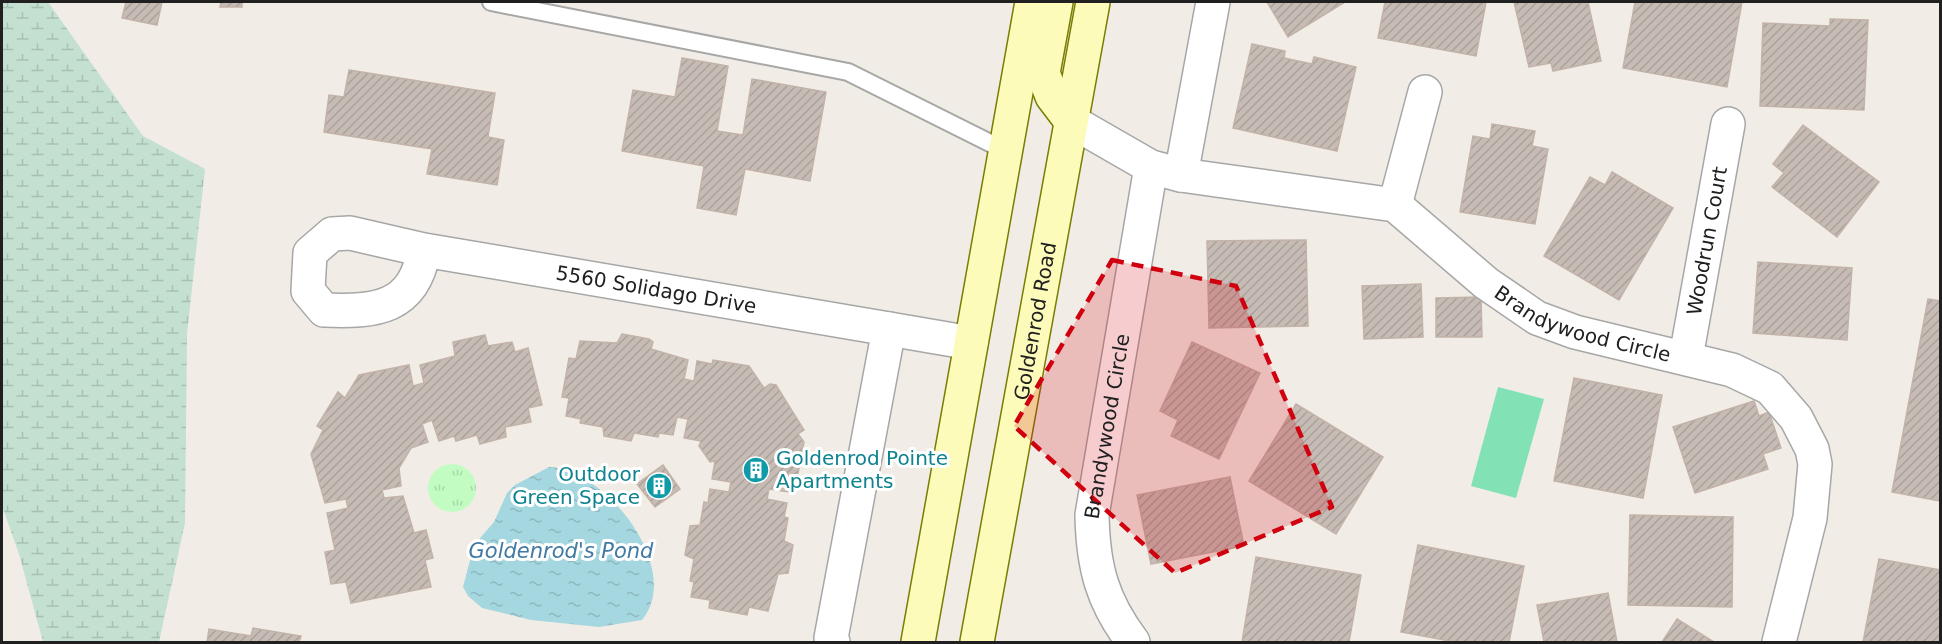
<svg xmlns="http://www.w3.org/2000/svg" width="1942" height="644" font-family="'DejaVu Sans',sans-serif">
<defs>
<pattern id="wetland-marsh" width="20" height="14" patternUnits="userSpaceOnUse" patternTransform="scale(1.5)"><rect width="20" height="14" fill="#c3e0d0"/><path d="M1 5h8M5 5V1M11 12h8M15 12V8" fill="none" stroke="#a7c0b2"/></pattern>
<pattern id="park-tufts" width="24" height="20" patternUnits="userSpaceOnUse" patternTransform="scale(1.5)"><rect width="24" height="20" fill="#c3fcc3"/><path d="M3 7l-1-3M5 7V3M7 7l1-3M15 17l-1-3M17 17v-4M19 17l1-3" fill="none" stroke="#a7d8a7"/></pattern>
<pattern id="water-ripples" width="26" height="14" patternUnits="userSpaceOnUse" patternTransform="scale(1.5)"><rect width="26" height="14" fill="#a5d7e0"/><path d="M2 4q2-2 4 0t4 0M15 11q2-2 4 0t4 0" fill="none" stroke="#8eb8c0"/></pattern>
<pattern id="building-hatch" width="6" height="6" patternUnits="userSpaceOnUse" patternTransform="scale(1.5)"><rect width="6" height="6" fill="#c6bcb5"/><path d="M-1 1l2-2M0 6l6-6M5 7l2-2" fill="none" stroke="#aaa19b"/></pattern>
</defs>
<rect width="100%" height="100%" fill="#f1ede6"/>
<!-- wetland -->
<path fill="url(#wetland-marsh)" d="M2,2H48L143,136L205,169L187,334L185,523L159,642H43L19,554L2,506Z"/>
<!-- park -->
<path fill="url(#park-tufts)" d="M428 488a24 24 0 1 1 48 0a24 24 0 1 1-48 0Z"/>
<!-- pitch -->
<path fill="#82e2b6" d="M1498,387L1544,399L1516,498L1471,486Z"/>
<!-- water -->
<path fill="url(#water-ripples)" d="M549,467C606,469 684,569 642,620L599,627L531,620L482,608L468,596L463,587L474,545L494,522L507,493L515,485Z"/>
<!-- building -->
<path fill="url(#building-hatch)" stroke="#c3b2a8" stroke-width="1.5" d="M126,2H162L157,25L122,18Z
M221,2H242V7H220Z
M1267,2H1345L1288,37Z
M1385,2H1486L1476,56L1378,38Z
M1514,2H1588L1601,61L1553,71L1551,63L1529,67Z
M1635,2H1742L1727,87L1623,68Z
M1830,19L1868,20L1864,110L1760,106L1763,23L1830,26Z
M1252,44L1285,51L1284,58L1312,64L1314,57L1356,67L1337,151L1233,128Z
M682,58L728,66L717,131L743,135L752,79L826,92L810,181L745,169L736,215L697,208L704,166L622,151L633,90L675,97Z
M349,70L495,93L488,137L504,140L497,185L427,174L432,149L324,132L329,95L344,97Z
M1492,124L1535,131L1532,146L1548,149L1535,224L1460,212L1473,136L1490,139Z
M1803,125L1879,182L1837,237L1772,187L1784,173L1773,164Z
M1612,172L1673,208L1619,300L1544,256L1590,177L1605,185Z
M1306,240L1308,326L1209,328L1207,241Z
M1758,262L1852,268L1847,340L1753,333Z
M1421,284L1423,337L1364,339L1362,286Z
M1481,297L1482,337H1436V298Z
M1928,299L1940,301V501L1892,492Z
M622,334L649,339L653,342L651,349L688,360L684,379L694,381L697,361L712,364L713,360L749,366L764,388L770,384L776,385L804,430L798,434L804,442L797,479L791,478L789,492L769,489L767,499L787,503L784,517L788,518L784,541L793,545L788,573L778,574L768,611L749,607L747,615L709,608L710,600L691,597L694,582L690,581L694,559L685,555L690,526L700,525L704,502L708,503L710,489L729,492L731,482L712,479L715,461L710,462L699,446L701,441L684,438L688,419L677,417L673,435L659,433L658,437L634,433L631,441L604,436L603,427L580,423L581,419L566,416L569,398L562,397L569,358L576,359L580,341L617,343Z
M485,335L488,346L512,342L515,352L528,348L542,405L528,408L531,422L505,427L506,437L480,444L477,435L456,441L454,436L439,441L432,420L422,424L428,442L411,448L399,468L401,486L382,490L384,498L403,496L414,533L426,530L433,558L425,560L431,587L351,603L346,582L331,584L325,552L335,550L327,513L348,508L346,499L325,503L311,454L323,430L317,426L338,392L345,398L359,375L409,365L413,386L424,383L420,365L455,356L453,342Z
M1192,342L1260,373L1219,459L1171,436L1178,420L1160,411Z
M1574,378L1662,395L1643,498L1554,481Z
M1754,401L1759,416L1769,412L1781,448L1763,454L1768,469L1695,493L1673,427Z
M1296,404L1383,457L1336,534L1249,481Z
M663,465L680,489L655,507L637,484Z
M1230,477L1244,546L1151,564L1137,495Z
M1630,515L1733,517L1732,607L1628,605Z
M1418,545L1524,566L1509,642H1455L1401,632Z
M1256,557L1361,575L1349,642H1242Z
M1879,559L1940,570V642H1863Z
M1608,593L1617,642H1544L1537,605Z
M1677,619L1714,642H1662Z
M253,628L301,636L299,642H207L209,629L251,636Z"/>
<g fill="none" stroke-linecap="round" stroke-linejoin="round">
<defs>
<path id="lane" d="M491,2L848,72L1006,151"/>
<g id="street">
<path id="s1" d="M1071,121L1151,167L1181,175L1395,205L1486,283L1537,318L1575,332L1732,370L1770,388L1796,418L1812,449L1815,464L1810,518L1779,642"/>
<path d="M1181,175L1213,2"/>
<path d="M1395,205L1425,92"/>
<path id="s2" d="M424,250C414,309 376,312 324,310L308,291L310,253L332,234L350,233L424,250L889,329"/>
<path id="s3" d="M1686,357L1728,124"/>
<path d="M833,642L831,638L889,329L971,343"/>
<path id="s4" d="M1133,642C1102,601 1093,567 1092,515L1151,167"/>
</g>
<g id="secondary">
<path d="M1056,2L1043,73L1052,96L1071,121"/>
<path d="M918,642L1032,2"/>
<path id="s5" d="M977,642L1093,2"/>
</g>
</defs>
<!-- lane casing -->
<use href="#lane" stroke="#a7a7a7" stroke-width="20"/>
<!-- street casing -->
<use href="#street" stroke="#a7a7a7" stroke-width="36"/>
<!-- secondary casing -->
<use href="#secondary" stroke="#797d01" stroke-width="36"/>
<!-- lane -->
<use href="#lane" stroke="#fff" stroke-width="16"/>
<!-- street -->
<use href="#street" stroke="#fff" stroke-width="33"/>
<!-- secondary -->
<use href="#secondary" stroke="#fcfbb9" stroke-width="33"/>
</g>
<!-- marked area -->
<path fill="#d0000e" fill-opacity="0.2" stroke="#d0000e" stroke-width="4.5" stroke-dasharray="12 8" stroke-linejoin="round" d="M1112,260L1236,286L1332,507L1175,573L1014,426Z"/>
<!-- icons -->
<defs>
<symbol id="building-disc" viewBox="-11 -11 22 22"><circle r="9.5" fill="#0f9aa8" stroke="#fff"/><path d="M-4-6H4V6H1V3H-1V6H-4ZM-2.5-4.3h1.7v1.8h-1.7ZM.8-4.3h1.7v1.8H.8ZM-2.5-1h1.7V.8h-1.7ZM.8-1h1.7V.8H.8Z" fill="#fff"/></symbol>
</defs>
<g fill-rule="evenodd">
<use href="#building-disc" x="741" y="455" width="30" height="30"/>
<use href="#building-disc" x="644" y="471" width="30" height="30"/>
</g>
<g text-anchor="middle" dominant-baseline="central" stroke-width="6" stroke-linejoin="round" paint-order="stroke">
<!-- street labels -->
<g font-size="20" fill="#202020" stroke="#fff">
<text stroke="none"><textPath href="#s3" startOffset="118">Woodrun Court</textPath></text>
<text stroke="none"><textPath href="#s2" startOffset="554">5560 Solidago Drive</textPath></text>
<text stroke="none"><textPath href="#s1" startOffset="566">Brandywood Circle</textPath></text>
<text stroke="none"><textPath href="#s5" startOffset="326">Goldenrod Road</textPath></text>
<text stroke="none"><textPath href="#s4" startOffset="226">Brandywood Circle</textPath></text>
</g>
<!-- culture labels -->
<g font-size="20" fill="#0d838f" stroke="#fff" text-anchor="start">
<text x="776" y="458">Goldenrod Pointe<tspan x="776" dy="23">Apartments</tspan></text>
<text x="640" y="474" text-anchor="end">Outdoor<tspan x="640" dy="23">Green Space</tspan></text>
</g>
<!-- water labels -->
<g font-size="21" font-style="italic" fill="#427aa4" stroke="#fff">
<text x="561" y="551">Goldenrod's Pond</text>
</g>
</g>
<!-- border -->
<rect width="1942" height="644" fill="none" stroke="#202020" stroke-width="6"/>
</svg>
